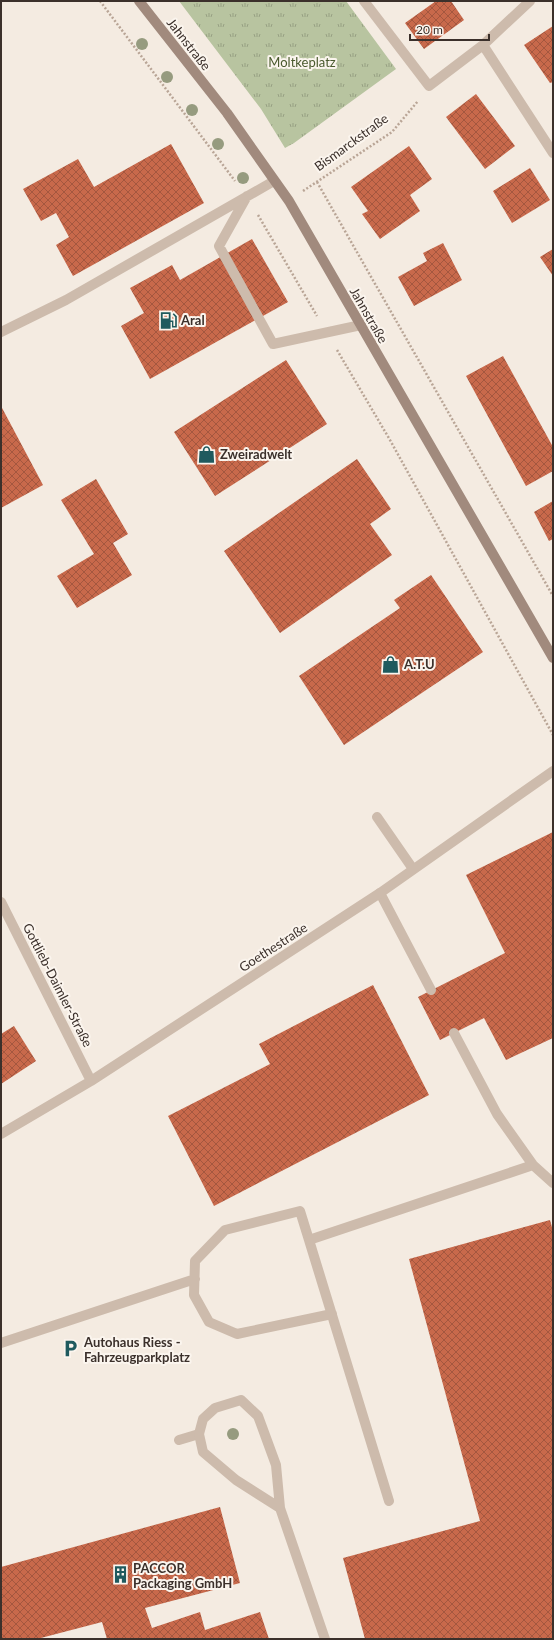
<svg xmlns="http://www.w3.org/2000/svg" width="554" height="1640" font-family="Lato,sans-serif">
<defs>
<pattern id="park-tufts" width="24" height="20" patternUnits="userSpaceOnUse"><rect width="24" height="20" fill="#b8c4a0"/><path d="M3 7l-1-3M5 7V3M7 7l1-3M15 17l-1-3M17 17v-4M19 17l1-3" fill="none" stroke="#97a083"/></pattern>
<pattern id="building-cross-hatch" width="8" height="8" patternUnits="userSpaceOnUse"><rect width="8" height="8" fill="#c8694b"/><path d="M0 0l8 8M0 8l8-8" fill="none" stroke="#a4573f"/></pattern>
</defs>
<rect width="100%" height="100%" fill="#f4ebe1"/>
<!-- park -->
<path fill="url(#park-tufts)" d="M179,1H346L396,69L294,143L285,148L261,109Z"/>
<!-- building -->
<path fill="url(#building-cross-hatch)" d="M436,1H451L464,20L424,49L405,23Z
M553,26V82L550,83L524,45Z
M476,94L515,146L485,169L446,117Z
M171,144L204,203L73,276L56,245L69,237L56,213L41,221L23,189L78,159L94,187Z
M409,146L432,179L410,195L420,211L380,239L362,214L368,211L351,187Z
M530,168L550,200L512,223L493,191Z
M252,239L288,302L150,379L121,326L144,313L130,288L172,265L180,280Z
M443,243L462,280L414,306L398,277L427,261L423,253Z
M553,249V276L540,257Z
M503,356L553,447V471L526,486L466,376Z
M286,360L327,424L215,496L174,432Z
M1,406L43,485L1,508Z
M357,459L391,509L370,524L392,555L280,633L224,551Z
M96,479L128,534L113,543L132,575L77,608L57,576L94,554L61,500Z
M553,501V539L549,541L534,512Z
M431,575L483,652L344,745L299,676L400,608L394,600Z
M553,832V1038L506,1060L484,1018L440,1040L418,997L505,953L466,875Z
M373,985L429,1095L214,1206L168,1116L270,1064L259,1044Z
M14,1026L36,1061L1,1084V1034Z
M550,1220L553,1231V1639H365L343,1558L480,1521L409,1259Z
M220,1507L240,1583L145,1608L152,1628L200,1612L205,1630L260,1612L269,1639H107L102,1622L37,1639H1V1567Z"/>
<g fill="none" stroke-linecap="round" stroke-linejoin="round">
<!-- path -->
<path stroke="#b9a596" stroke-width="2.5" stroke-dasharray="2 2" stroke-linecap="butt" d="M100,1L235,181
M317,182L553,596
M303,191L392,132L418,101
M258,215L317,316
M337,350L390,440L553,735"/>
<!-- lane -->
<path stroke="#cdbbac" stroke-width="10" d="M247,196L219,246L273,344L361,325
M1,332L66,300L274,181
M377,817L413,869
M380,893L431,990
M454,1033L497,1114L533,1165L553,1183
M309,1240L300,1211L225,1230L195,1261L194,1295L209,1322L237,1334L332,1314
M1,1343L195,1279
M179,1440L199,1434
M389,1501L309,1240L533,1165"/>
<!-- street -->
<path stroke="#cdbbac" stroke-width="10" d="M364,1L429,86L483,45L530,1
M483,45L553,153
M1,902L91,1081
M1,1134L91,1081L380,893L553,771
M280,1508L236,1480L203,1452L199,1434L203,1419L215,1408L241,1400L258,1416L276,1465L280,1508L325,1639"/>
<!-- secondary -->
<path stroke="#a18a7d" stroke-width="10" d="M139,1L227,113L289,201L553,658"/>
</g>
<!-- trees -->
<g fill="#969b7f">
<circle cx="142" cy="44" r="6"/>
<circle cx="167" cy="77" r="6"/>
<circle cx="192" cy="110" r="6"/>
<circle cx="218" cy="144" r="6"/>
<circle cx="243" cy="178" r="6"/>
<circle cx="233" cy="1434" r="6"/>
</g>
<!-- icons -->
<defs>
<symbol id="fuel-bare" viewBox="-9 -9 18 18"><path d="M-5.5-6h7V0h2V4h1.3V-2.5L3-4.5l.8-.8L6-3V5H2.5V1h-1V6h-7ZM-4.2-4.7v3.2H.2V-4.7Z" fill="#1f5a5e" stroke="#fbf5ee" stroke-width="2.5" paint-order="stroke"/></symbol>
<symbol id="shop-bare" viewBox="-9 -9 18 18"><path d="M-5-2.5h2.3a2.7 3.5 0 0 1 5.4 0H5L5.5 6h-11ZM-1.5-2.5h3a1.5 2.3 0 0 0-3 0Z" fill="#1f5a5e" stroke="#fbf5ee" stroke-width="2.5" paint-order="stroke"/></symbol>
<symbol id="parking-bare" viewBox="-9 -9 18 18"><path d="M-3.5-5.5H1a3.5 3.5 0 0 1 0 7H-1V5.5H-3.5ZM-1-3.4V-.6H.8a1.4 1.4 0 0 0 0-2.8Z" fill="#1f5a5e" stroke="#fbf5ee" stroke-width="2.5" paint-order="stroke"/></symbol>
<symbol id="building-bare" viewBox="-9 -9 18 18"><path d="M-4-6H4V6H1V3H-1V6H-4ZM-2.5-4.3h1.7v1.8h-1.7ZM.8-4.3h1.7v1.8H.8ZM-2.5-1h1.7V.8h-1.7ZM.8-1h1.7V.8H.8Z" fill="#1f5a5e" stroke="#fbf5ee" stroke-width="2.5" paint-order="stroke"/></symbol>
</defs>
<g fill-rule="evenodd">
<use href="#fuel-bare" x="156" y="308" width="25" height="25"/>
<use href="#shop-bare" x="194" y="442" width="25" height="25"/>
<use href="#shop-bare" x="378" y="652" width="25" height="25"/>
<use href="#parking-bare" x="58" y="1336" width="25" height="25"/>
<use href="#building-bare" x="108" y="1562" width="25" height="25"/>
</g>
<g text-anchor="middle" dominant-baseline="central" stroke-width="4" stroke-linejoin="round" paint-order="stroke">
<!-- street labels -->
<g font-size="13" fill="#3b302b" stroke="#fbf5ee">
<text transform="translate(189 44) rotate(52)">Jahnstraße</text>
<text transform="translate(351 142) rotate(-36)">Bismarckstraße</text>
<text transform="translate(369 315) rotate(60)">Jahnstraße</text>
<text transform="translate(273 947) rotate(-33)">Goethestraße</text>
<text transform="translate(58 985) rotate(63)">Gottlieb-Daimler-Straße</text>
</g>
<!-- park labels -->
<g font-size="13" fill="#4a5a2e" stroke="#fbf5ee">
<text x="302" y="62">Moltkeplatz</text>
</g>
<!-- poi labels -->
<g font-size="13" font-weight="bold" fill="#3b302b" stroke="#fbf5ee" text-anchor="start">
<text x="181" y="320">Aral</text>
<text x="220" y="454">Zweiradwelt</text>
<text x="404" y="664">A.T.U</text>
<text x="84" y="1342">Autohaus Riess -<tspan x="84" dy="15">Fahrzeugparkplatz</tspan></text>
<text x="133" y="1568">PACCOR<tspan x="133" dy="15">Packaging GmbH</tspan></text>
</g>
</g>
<!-- border -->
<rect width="554" height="1640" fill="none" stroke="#3b302b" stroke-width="4"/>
<!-- scale -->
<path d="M410 34v6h79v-6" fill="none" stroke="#3b302b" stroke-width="2"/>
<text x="416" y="34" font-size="12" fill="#3b302b" stroke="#fbf5ee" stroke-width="3" paint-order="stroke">20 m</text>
</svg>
